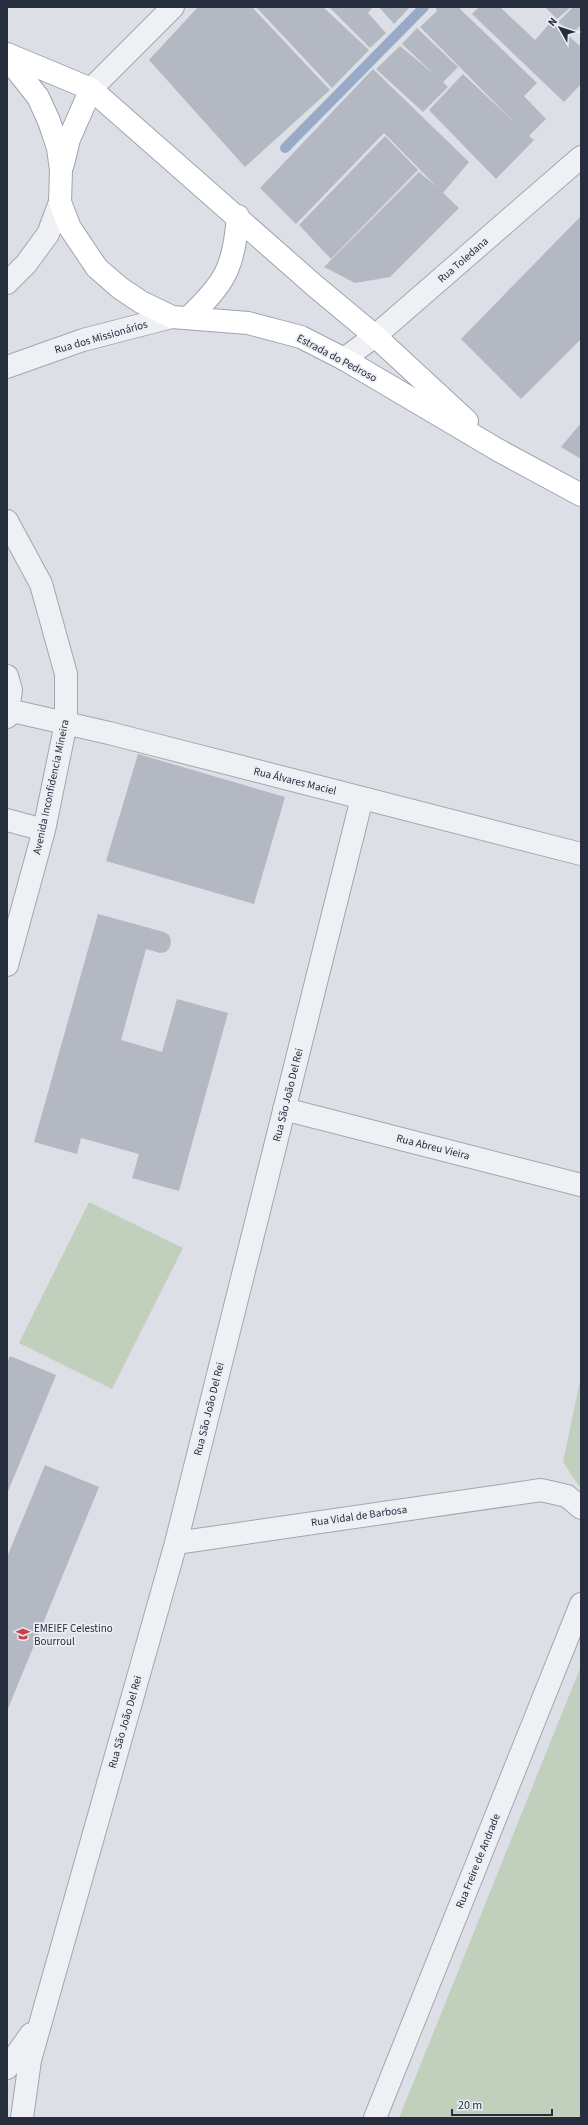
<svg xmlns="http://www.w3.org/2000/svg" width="588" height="2125" font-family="'Source Sans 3',sans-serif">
<rect width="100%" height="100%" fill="#dcdfe6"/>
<!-- green -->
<path fill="#c1d0bd" d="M89,1202L183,1248L112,1389L19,1343Z
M581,1376V1489L563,1462Z
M581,1666V2118H399Z"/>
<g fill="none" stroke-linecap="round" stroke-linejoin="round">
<!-- stream -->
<path stroke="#97abc6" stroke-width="10" d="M285,148L424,7"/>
</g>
<!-- building -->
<path fill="#b3b8c3" d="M198,7H252L330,90L245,167L149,60Z
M256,7H323L369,50L332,88Z
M329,7H373L368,13L386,33L370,48Z
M379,7H410L394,24Z
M437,7H462L460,9L537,83L524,96L546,119L529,136L534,140L496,179L429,110L463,74L516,124L420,27L437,11L436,9Z
M479,7H500L535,40L552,21L581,47V84L564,102L472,14Z
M545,7H571L557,19Z
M573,7H581V25L573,33L558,22Z
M417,28L458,67L443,82L448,87L423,112L376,69L400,46L434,74L402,44Z
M373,69L469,162L443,193L459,208L390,277L355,283L324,267L419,172L437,187L384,133L296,224L260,188Z
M385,136L418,170L331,259L299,225Z
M581,216V339L521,399L461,339Z
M581,423V459L561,447Z
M138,754L285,797L254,904L106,861Z
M98,914L164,932L169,935L171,941L170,947L166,952L160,953L146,949L121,1040L162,1052L177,999L228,1013L179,1191L132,1178L139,1154L81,1138L77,1154L34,1142Z
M10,1356L56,1375L7,1494V1363Z
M45,1465L99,1487L7,1711V1557Z"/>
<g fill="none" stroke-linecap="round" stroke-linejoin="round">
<defs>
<path id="minor" d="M91,89L173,7
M7,283L26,264L48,234L60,202
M344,359L375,336L581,157
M7,367L83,340L172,317
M7,521L41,584L66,674V723L44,830L7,965
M7,676L11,690L7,717
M8,710L109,733L581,854
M7,820L44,830
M284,1109L581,1185
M176,1543L541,1490L567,1496L581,1508
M7,2068L31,2034
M22,2118L30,2060L176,1543L362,798
M375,2118L581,1604"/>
<path id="major" d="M7,54L91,89L315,286L375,336L467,421
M7,58L38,97L49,121L58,148L61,170L60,202L70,228L97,268L120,288L141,302L172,317L248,323L301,337L344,359L498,450L581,495
M63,164L69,139L91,89
M188,318C225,283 234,268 238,216"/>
</defs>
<!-- minor casing -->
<use href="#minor" stroke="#a2a6b0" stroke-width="24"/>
<!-- major casing -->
<use href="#major" stroke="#9ca3b1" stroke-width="24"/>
<!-- minor -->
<use href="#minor" stroke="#eff0f4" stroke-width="22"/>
<!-- major -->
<use href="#major" stroke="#fff" stroke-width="22"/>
</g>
<!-- icons -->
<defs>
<symbol id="school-bare" viewBox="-9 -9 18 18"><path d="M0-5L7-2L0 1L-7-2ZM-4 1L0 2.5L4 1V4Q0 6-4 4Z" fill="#cb414c" stroke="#ebeef4" stroke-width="2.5" paint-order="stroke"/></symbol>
</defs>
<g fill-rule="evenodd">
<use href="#school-bare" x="13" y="1624" width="20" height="20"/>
</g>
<g text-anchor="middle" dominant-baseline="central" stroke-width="3.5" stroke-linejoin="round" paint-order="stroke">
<!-- street labels -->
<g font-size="11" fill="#262d3c" stroke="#ebeef4">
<text transform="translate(463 260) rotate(-41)">Rua Toledana</text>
<text transform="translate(101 337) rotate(-16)">Rua dos Missionários</text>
<text transform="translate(337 358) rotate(28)">Estrada do Pedroso</text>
<text transform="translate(295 781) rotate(14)">Rua Álvares Maciel</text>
<text transform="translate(51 787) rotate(-78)">Avenida Inconfidencia Mineira</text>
<text transform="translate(288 1095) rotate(-76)">Rua São João Del Rei</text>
<text transform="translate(433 1147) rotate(14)">Rua Abreu Vieira</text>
<text transform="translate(209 1409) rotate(-76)">Rua São João Del Rei</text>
<text transform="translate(359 1516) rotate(-8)">Rua Vidal de Barbosa</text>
<text transform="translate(125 1722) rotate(-74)">Rua São João Del Rei</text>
<text transform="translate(478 1861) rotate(-68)">Rua Freire de Andrade</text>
</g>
<!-- poi labels -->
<g font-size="11" fill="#262d3c" stroke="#ebeef4" text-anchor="start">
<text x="34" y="1628">EMEIEF Celestino<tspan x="34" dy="13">Bourroul</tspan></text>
</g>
</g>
<!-- border -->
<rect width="588" height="2125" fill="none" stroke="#262d3c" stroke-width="16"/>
<!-- north arrow -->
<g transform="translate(560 28) rotate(309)" stroke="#ebeef4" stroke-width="3" paint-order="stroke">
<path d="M0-3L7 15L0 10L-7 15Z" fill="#262d3c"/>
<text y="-6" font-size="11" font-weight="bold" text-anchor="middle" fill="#262d3c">N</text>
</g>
<!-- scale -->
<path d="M452 2109v6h100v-6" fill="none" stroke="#262d3c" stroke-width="2"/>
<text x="458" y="2109" font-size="12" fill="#262d3c" stroke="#ebeef4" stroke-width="3" paint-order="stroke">20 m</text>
</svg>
